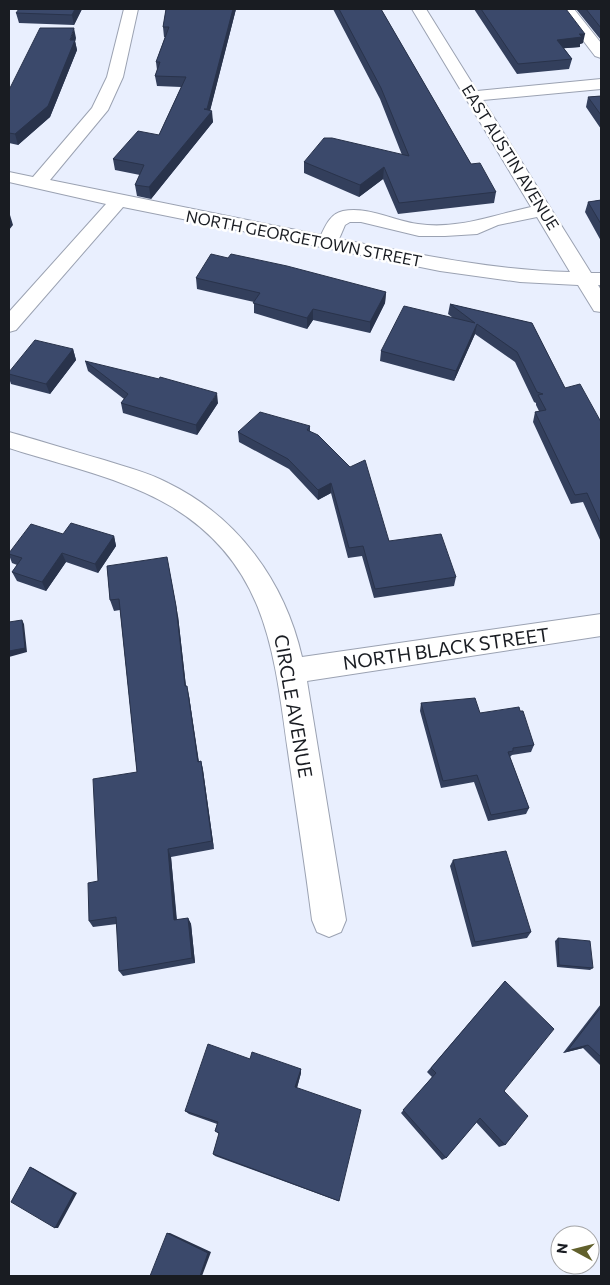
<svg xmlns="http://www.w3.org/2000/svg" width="610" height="1285" font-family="Commissioner,sans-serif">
<rect width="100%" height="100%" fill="#e9effe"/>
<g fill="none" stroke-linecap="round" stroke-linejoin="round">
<defs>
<path id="minor" d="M124,9H138L123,77L108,110L50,180L321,235C326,225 330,214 343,211C368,206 394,221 418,224C457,230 494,215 531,207L412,9H426L477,91L601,79V89L483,100L591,273H601V285H598L601,290V312L594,311L578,285L520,282L440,271L123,207L16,330L9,332V312L106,204L9,182V172L33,177L92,108L107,77ZM537,217L570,272C492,270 416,254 339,239L345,225L350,222H361L419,236H445L477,234L498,225Z
M559,9H574L601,43V58L595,56Z
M9,432C41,441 72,451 104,460C125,467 148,472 168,483C238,517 285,582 302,657L601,614V636L307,681L346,920L341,932L329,937L317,932L312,920C305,864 296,808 288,752C274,652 267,565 172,507C124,478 62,465 9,448Z"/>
</defs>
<!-- minor casing -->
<use href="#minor" stroke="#9ba2b2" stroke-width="2"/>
<!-- minor -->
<use href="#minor" fill="#fff" fill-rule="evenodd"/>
</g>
<!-- wall -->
<path fill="#333f5c" d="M82,9L74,25L19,23L16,13Z
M166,9H236L210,110L213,122L151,199L137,196L135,185L140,175L115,170L113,159L159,135L181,87L157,86L155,76L157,70L156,62L165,37H164L163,27Z
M333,9H381L471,164L496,192L494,203L398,214L383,179L359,197L304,173V162L402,155L380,99Z
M474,9H566L583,43L580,44V47L564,48L572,59L569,69L517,74Z
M576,9H601V40Z
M76,38L75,41L77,50L50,117L18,145L9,143V90Z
M601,96V129L586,107L588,97Z
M601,200V241L585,212L588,202Z
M196,278L386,292L385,303L370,333L313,320L307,329L254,313V302L197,289Z
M450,304L532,323L565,388L601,422V542L583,502L571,504L533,422L535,412L539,411L536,405V403L534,402L515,362L475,334L454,381L380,361L381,351L453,318L448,314Z
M73,349L76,360L50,394L11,384L9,378V372Z
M85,361L218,403L197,435L123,413L121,403L124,399L88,371Z
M310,426V431L389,541L456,577L454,586L374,598L362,556L348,558L331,493L318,500L289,469L239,442L238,432Z
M63,534L114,536L116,546L98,573L66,562L46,591L17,581L12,572L17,565L12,563L9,555V553Z
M107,566L178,616L186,686L189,696L199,762L201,761L203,770L214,849L171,857L177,920L188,918L191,924L195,963L123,976L119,971L117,924L93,927L89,921L98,881L137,772L120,610L114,611L110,600Z
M421,703L480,713L520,711L534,745L531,752L512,755L510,757L529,808L526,814L488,821L474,782L441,788L420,711Z
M453,860L531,932L527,938L472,947L450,866Z
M558,938L593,968L590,970L557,967L555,941Z
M505,981L504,1091L505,1145L499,1147L476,1122L446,1158L442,1160L401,1113L432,1077L427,1072Z
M601,1004V1066L583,1048L563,1053Z
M250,1059L301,1069V1073L297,1088L339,1201H338L215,1156L213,1154L219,1134L215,1131L217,1124L189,1114L185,1111Z"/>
<!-- shaded-wall -->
<path fill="#29334b" d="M75,9H82L74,25L72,15Z
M233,9H236L209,115L212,111L213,122L151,199L149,187L207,117V109Z
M74,28L76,38L75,41L77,50L50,117L18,145L15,134L70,40Z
M579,34H585L583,43L580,44V47L555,49L557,40Z
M384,167L383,179L359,197L360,185Z
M10,215L13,225L9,230V216Z
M386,292L385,303L370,333V322Z
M313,309V320L307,329V318Z
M477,324L475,334L454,381L456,371Z
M73,349L76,360L50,394L46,384Z
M217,393L218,403L197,435L196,425Z
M331,483V493L318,500V490Z
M114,536L116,546L98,573L95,564Z
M62,553L66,562L46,591L42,582Z
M167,557L178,616L187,696L185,686Z
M22,620L24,624L27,652L9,657V651Z
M187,686L189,696L200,771L198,762Z
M201,761L203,770L214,849L212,841Z
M168,849L171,857L177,926L174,920Z
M188,918L191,924L195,963L192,958Z
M588,1045L583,1048L563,1053L568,1050Z
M301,1069V1073L296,1091L295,1087Z
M30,1167L33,1168L77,1193L58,1228H55Z
M167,1233H170L211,1252L202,1276H200Z"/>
<!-- building -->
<path fill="#3b496b" stroke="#29334b" d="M19,9H75L72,15L16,13Z
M166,9H233L207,109H204L212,111L149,187L135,185L144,165L113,159L138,131L159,135L186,77L155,76L160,62H156L169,27H163Z
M339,9H381L471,164L480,163L496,192L399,203L384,167L360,185L304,162L324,138H332L409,156L381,88Z
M481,9H566L585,34H579L582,37L557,40L572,59L518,64Z
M586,9H601V28Z
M40,28H74L70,40H75L48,106L15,134L9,133V90Z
M601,96V115L588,97Z
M601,200V224L588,202Z
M211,254L228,258L231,254L287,266L386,292L370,322L313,309L307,318L253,303L260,293L196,278Z
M450,304L532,323L565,388L580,384L601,422V524L587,493L575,495L535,412L546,410L538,395L543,394L537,392L517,352L477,324L456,371L381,351L404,306L475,323Z
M35,340L73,349L46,384L9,374V372Z
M85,361L159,379L160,377L217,393L196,425L121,403L128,394Z
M260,412L310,426L307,430L318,435L350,467L365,460L389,541L441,534L456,577L375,589L363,546L349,548L331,483L318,490L288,459L238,432Z
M71,523L114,536L95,564L62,553L42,582L12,572L22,558L9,554V553L31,524L63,534Z
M167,557L176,606L185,686H187L198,762L201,761L212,841L168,849L174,920L188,918L192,958L119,971L116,917L89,921L88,883L98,881L93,779L137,772L119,599L110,600L107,566Z
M22,620L25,648L9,651V622Z
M475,698L480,713L519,707L520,711H523L534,745L513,748V751L508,752L529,808L491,815L477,775L443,781L421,703Z
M506,851L531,932L475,942L453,860Z
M558,938L590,941L593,968L559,965Z
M505,981L554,1029L504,1091L528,1116L505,1145L480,1118L446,1158L403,1110L436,1073L431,1068Z
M601,1007V1057L588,1045L568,1050Z
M208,1044L250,1059L252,1052L301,1069L295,1087L361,1110L339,1201L213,1154L219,1133L215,1131L218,1122L185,1111Z
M30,1167L74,1193L55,1228L11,1202Z
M167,1233L208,1253L200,1276H150Z"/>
<g text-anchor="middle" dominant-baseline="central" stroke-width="5" stroke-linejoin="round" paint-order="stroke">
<!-- far-street labels -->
<g font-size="16" fill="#191c22" stroke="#fff">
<text transform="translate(511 157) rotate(58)">EAST AUSTIN AVENUE</text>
<text transform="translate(304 238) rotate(11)">NORTH GEORGETOWN STREET</text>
</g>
<!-- street labels -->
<g font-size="19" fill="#191c22" stroke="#fff">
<text transform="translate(446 648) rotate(-8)">NORTH BLACK STREET</text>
<text transform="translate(294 706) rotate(80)">CIRCLE AVENUE</text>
</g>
</g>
<!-- border -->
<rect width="610" height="1285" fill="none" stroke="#191c22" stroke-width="20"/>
<!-- north arrow -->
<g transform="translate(575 1250) rotate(277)"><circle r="24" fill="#ffffff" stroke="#a3a4a7"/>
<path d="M0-4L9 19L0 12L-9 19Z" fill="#61602c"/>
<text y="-8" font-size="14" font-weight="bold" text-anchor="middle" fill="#191c22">N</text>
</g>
</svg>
